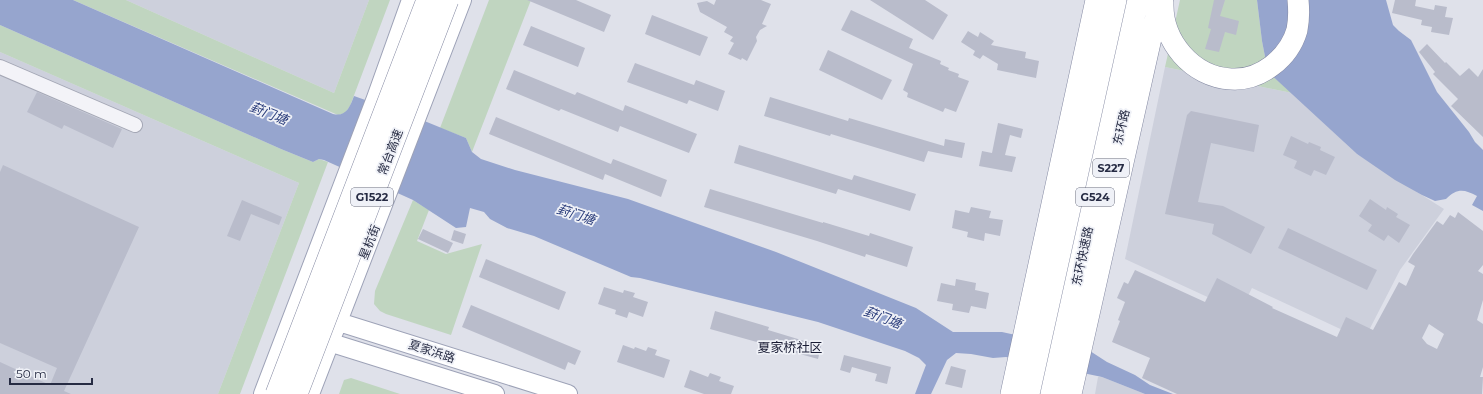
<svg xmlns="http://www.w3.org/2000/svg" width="1483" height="394" font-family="Montserrat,'Noto Sans SC',sans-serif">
<rect width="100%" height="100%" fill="#dfe1ea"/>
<!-- built -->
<path fill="#cdd0dc" d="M126,0H369L334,93Z
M0,52L299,183L218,394H0Z
M1165,67L1292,93L1357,154L1444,209L1400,270L1364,340L1252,288L1240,312L1125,259Z
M1098,377H1102L1145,394H1095Z"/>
<!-- green -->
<path fill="#c0d5c0" d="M73,0H126L334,93L369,0H390L350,106L345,113L338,115Z
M489,0H531L472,152L466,138L440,128Z
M1180,0H1257L1262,41L1268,72L1292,93L1165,67Z
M0,25L281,149L313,162L319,159L328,162L240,394H218L299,183L0,52Z
M413,200L429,210L417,241L446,254L482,244L451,335L386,314L380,311L374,304L375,291Z
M351,378L400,394H339L344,380Z"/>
<!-- water -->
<path fill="#96a5ce" d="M0,0H73L333,114C346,117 350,107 354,96L422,120L466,138L472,152L481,159L515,170L628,199L776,252L916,308L953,332H1002L1090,351L1107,362L1135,375L1150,385L1173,394H1145L1102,377L1006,357L993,358L971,354L956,353L947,360L931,394H915L926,365L919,358L905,351L818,322L640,278L631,277L534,236L507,228L490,219L484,212L470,208L466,227L456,228L413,200L324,160L319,159L313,162L281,149L0,25Z
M1257,0H1386L1393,25L1399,31L1411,40L1437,92L1469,132L1475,142L1483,150V211L1472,205L1477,196C1464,189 1457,188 1446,199L1435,201L1422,195L1395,180L1357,154L1268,72L1262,41Z"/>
<!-- building -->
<path fill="#b9bccb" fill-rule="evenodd" d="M527,0H576L611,15L604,32Z
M716,0H761L771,4L762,24L767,26L760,30L756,37L757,41L747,61L742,58L741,60L728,54L734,43L730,41L733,37L724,32L727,27L700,12L697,3L707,1L714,5Z
M870,0H925L948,15L933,40Z
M1214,0H1225L1220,16L1239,21L1236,35L1225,32L1219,52L1205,49L1211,29L1208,28Z
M1395,0H1416L1415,6L1434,10L1435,5L1447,7L1445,17L1453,18L1449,35L1431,32L1432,27L1421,25L1422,20L1392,13Z
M851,10L913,39L909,48L941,61L940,64L949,68L948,70L959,74L958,77L969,81L956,112L945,108L943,112L907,97L908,93L903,90L913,64L841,30Z
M652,15L708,37L700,56L645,34Z
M531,26L585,48L578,67L523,45Z
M968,31L978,37L980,32L994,41L991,45L1026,52L1025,58L1039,61L1036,78L997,70L998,64L983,55L980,59L973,55L975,51L961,42Z
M1427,44L1445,63L1446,62L1460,76L1469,68L1478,77L1483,69V137L1451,106L1458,99L1433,74L1435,72L1419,52Z
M828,50L892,80L882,100L819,70Z
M635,63L694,85L696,80L725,91L718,111L689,100L687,104L627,82Z
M514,70L575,95L577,92L623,111L625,105L697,134L689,153L620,126L618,132L561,109L559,111L506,89Z
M37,92L122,129L113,148L64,125L62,129L27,112Z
M770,97L848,121L849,118L944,146L945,139L965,143L962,158L928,151L924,162L831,134L830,136L764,116Z
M1191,111L1259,125L1254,152L1211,143L1198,202L1223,206L1265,227L1251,254L1212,234L1214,224L1165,214L1187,115Z
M496,117L611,164L613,159L667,180L661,197L605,174L603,180L489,134Z
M998,123L1023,129L1021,138L1010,135L1005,155L1016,157L1012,172L979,166L982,151L992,153Z
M1291,136L1308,144L1309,142L1321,147L1320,150L1335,157L1326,175L1314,170L1311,176L1294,168L1297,161L1283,155Z
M739,145L852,180L854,175L916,194L910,211L838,189L836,194L734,163Z
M3,165L139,227L64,391L71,394H0V362L50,385L57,368L0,343V172Z
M710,189L823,223V222L869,236L870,233L913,247L907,267L866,254L865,257L817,241L704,207Z
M1370,199L1386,210L1387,207L1398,214L1396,217L1410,225L1399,243L1388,235L1384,241L1368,231L1372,225L1359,216Z
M242,200L282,217L279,225L251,214L240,241L227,236Z
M971,207L991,211L989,218L1003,220L1000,236L985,233L984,241L967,237L968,232L952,228L955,210L969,213Z
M1458,212L1483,231V265L1478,271L1483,274V300L1477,320L1483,324V367L1480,377H1483L1482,394H1177L1142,378L1150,358L1112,342L1120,321L1118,320L1125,302L1117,298L1124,282L1128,284L1135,270L1205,302L1217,278L1273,307L1272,308L1337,337L1346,317L1373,330L1399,282L1406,286L1415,266L1408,262L1413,254L1437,221L1443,225L1450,215L1455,218ZM1429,324L1444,334L1437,349L1427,344L1422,338Z
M1288,228L1377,270L1367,290L1278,248Z
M423,229L453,243L448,253L418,239Z
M454,230L466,234L463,244L451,240Z
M486,259L566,292L559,310L479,277Z
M956,279L976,283L975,290L989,293L986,309L971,306L969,313L952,310L953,304L937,301L941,283L955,286Z
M604,287L623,293L624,290L635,293L633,297L648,302L643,317L629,312L627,318L615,314L616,310L598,304Z
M471,305L581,351L575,365L568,362L565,370L462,327Z
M715,311L769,327L768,330L821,346L818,359L710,329Z
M623,345L634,349L635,347L646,351L648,347L657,350L655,355L670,360L664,378L617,362Z
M844,355L891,367L887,384L875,381L877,374L852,367L850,373L840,370Z
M951,366L966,370L962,388L945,384Z
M690,370L708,377L710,373L721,377L719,381L734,386L731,394H704L684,387Z"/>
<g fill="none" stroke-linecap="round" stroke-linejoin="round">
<defs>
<path id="minor" d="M0,67L135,125"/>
<path id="major" d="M326,318L568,394
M319,339L495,394
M263,394L376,98L411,0
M310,394L462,0"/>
<path id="highway" d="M1163,3C1162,41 1192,77 1231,79C1260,81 1289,58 1297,30C1299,20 1299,10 1298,0
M1011,394L1096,0
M1029,394L1116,0
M1051,394L1138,0
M1071,394L1156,16V0"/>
</defs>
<!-- minor casing -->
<use href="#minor" stroke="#a4a7b5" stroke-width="16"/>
<!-- major casing -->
<use href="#major" stroke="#9da2b7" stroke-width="20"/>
<!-- highway casing -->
<use href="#highway" stroke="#858aa3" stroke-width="22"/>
<!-- minor -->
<use href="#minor" stroke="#f3f3f8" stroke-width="14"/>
<!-- major -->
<use href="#major" stroke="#fff" stroke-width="18"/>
<!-- highway -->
<use href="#highway" stroke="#fff" stroke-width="21"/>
<defs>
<path id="highway-bridge" d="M276,394L427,0
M297,394L448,0"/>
</defs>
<!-- highway-bridge casing -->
<use href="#highway-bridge" stroke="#858aa3" stroke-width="22" stroke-linecap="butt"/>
<!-- highway-bridge -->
<use href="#highway-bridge" stroke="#fff" stroke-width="21"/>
</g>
<g text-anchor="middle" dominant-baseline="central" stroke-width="3.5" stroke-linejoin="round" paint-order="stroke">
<!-- shield labels -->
<g fill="#eff1f7" stroke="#626679" stroke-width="1">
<rect x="1093" y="159" width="36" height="18" rx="3"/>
<rect x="351" y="188" width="42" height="18" rx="3"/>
<rect x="1076" y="188" width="38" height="18" rx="3"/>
</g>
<g font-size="11" font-weight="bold" fill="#262b43">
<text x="1111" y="168">S227</text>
<text x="372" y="197">G1522</text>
<text x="1095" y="197">G524</text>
</g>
<!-- street labels -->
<g font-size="12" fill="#262b43" stroke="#eff1f7">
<text transform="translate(1121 127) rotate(-77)">东环路</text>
<text transform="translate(390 152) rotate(-69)">常台高速</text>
<text transform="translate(369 242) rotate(-68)">星杭街</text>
<text transform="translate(1082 256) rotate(-78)">东环快速路</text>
<text transform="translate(432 351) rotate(18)">夏家浜路</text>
</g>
<!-- water labels -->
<g font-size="13" font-style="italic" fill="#2c3e7c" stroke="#eff1f7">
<text transform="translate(269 113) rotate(22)">葑门塘</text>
<text transform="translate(576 214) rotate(18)">葑门塘</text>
<text transform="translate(883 317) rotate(21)">葑门塘</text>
</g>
<!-- neighbourhood labels -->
<g font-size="13" fill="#191c34" stroke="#eff1f7">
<text x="790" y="347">夏家桥社区</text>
</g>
</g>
<!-- scale -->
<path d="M10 378v6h82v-6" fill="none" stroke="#262b43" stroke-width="2"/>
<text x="16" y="378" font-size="12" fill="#262b43" stroke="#eff1f7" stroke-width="3" paint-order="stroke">50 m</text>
</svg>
